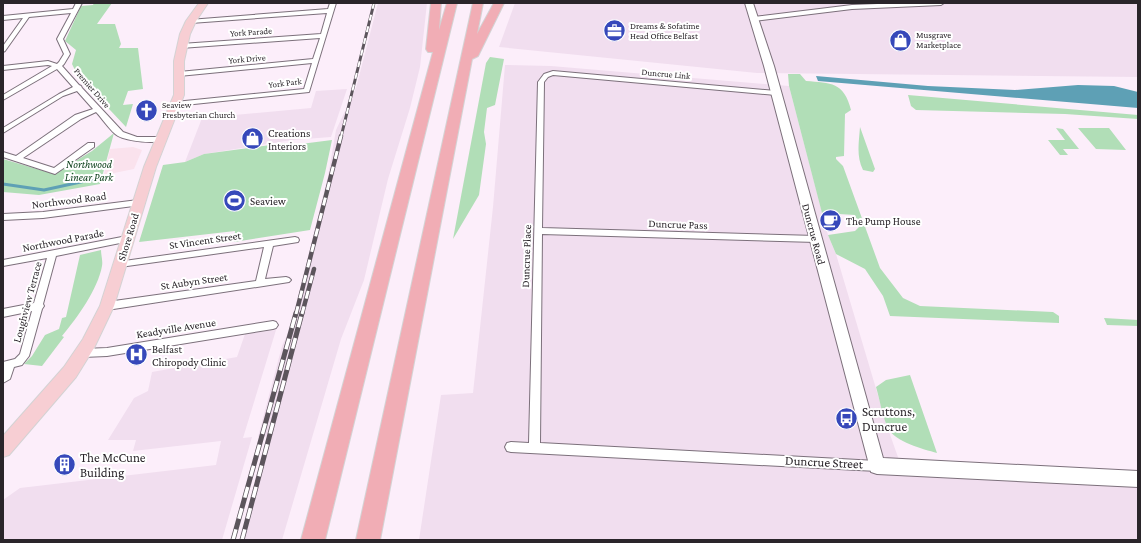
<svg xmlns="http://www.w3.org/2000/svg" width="1141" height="543" font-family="'Crimson Pro',serif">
<rect width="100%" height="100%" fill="#fceefa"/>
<!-- commercial -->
<path fill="#fae2ed" d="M133,147L142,150L134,169L104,175L110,149Z"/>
<!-- built -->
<path fill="#f1deef" d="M378,3H427L420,67L410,108L388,179L364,280L341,339L282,540H240L268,436L258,437L282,346L290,329L310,249L328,176L336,130L356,88Z
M515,3H1138V77L757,73L499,47Z
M505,65L551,66L789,86L828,235L836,254L888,429L904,474L1138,487V540H419L441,395L473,393L493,207Z
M347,89L331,137L292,140L204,154L185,162L202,118L311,108L316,91Z
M276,330L243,438L252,437L222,540H3V500L20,488L216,465L221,441L133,451L136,440H108L134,398L148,391L152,372L237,357L245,334Z"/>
<!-- green -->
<path fill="#b1deb7" d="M94,3H112L97,24H115L121,44L119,48H138L143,89L128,91L123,105L133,104L126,127L78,76L72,64L76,50L65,41L81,6L93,5Z
M490,57L504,59L495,105L487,108L484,132L486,144L479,195L453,239L486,63Z
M788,74H800L806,81C831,83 844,82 851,110L845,114L844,156L836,157V159L843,166L880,268L903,298L920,306L1053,312L1059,316V323L890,316L883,296L865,269L836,254L828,235L855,231L859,227L855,215L822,213L789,86Z
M908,95L1138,115V119L1065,114L916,110L911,106Z
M860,127L875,169L873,172L863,170C856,156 859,142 860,127Z
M1056,128L1063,129L1079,149H1063L1068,155H1060L1048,140H1065Z
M1078,128H1109L1126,150L1096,149Z
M114,133L100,184L39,195L3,192V159L54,174L92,151Z
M332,140L325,173L310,230L234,242L235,231L139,242L163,165L185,162L204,154L285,143V146Z
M101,250C101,255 103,261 102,266C98,289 77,318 62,336L64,337L42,366L24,364L32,356L45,335L59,329L62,318L66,317L80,255Z
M1104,318L1138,320V326L1107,325Z
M910,375L937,453C923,449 895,442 888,428C882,416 880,400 876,387L886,380Z"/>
<!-- water -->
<path fill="#5ea0b5" d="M816,76L928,86L1015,90L1078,85L1114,86L1138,92V108L818,81Z"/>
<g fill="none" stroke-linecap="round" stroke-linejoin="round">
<!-- stream -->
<path stroke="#5ea0b5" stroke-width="3" d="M3,184L44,190L99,178"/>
<defs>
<path id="street" d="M76,3H82L63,39L70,54L64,64L62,66L79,85L81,86L82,88L123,132L137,137H161L165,139C157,145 127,141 118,136C111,132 102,118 96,112L81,119L23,158L54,168L88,143H94V147L55,174L3,157V152L16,156L75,115L93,109L77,91L63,96L3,133V128L59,94L73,87L57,69L3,100V95L52,66L48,65L3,70V66L48,61L57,64L59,62L64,54L57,39L71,13L29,17L5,51L3,52V46L23,18L3,20V16L73,9Z
M330,3H336L309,92L175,106L172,104L175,102L304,89L312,63L179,76L176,74L179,72L313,59L320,38L181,48L178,46L181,44L321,34L327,13L191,23L189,22V20L328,9Z
M903,3H944L941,5L852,9L754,21L751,19L754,17L852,5Z
M553,71L776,91L779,93L776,95L553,75L548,77L544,82L542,228L816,236L820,239L816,242L542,234L540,443L877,461L881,462L883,466L881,470L877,471L511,452L507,451L505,447L507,443L511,442L529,443L538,82L544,74Z
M138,200L141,201L142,203L141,205L43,218L3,220V214L43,212Z
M127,236L131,239L130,241L56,256L43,304L44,306L42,309L29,356L22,365L14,367L10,379L3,383V362L15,359L20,354L32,311L3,317V309L34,303L47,258L3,266V260Z
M295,237L298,238L299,240L298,242L273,246L265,279L286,277L289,278L291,280L289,282L107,310L104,309L102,306L104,303L107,302L256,281L264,247L120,267L116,264L117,262Z
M273,321L276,322L278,325L276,328L273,329L107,356L83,357L79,356L78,353L79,350L83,349L107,348Z"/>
<path id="secondary" d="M745,3H753L774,66L883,458L1138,471V487L877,474L871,472L764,66Z"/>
<path id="primary" d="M199,3H208L196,21L190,34L184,61V95L156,167L114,306L94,348L76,377L9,455L3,457V436L64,367L83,339L100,306L144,167L174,95V61L180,34L186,21Z"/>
<path id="highway" d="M431,3H441L439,30L447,3H457L325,540H301L433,52H428L426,49Z
M473,3H483L477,34L494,3H504L478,56L472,59L380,540H356Z"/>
</defs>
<!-- street casing -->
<use href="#street" stroke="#7c707b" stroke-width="2"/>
<!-- secondary casing -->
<use href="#secondary" stroke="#7c707b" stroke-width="2"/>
<!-- primary casing -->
<use href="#primary" stroke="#d4d3d4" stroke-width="2"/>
<!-- highway casing -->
<use href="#highway" stroke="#d4d3d4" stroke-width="2"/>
<!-- street -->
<use href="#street" fill="#fff" fill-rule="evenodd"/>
<!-- secondary -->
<use href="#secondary" fill="#fff" fill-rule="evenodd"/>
<!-- primary -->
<use href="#primary" fill="#f7ced3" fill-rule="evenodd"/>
<!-- highway -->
<use href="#highway" fill="#f1adb5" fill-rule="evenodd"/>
<defs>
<path id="rail-far2" d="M341,137L374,3"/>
<path id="rail-far1" d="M296,314L341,136
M302,314L314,269"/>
<path id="rail" d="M233,540L296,313
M242,540L302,313"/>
</defs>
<!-- rail-far2 casing -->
<use href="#rail-far2" stroke="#5c555c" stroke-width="3"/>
<!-- rail-far1 casing -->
<use href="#rail-far1" stroke="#5c555c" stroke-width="4.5"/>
<!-- rail casing -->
<use href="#rail" stroke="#5c555c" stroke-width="5"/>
<!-- rail-far2 -->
<use href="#rail-far2" stroke="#fff" stroke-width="2" stroke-dasharray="6" stroke-linecap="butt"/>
<!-- rail-far1 -->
<use href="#rail-far1" stroke="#fff" stroke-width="3" stroke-dasharray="8" stroke-linecap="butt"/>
<!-- rail -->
<use href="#rail" stroke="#fff" stroke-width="3.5" stroke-dasharray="11" stroke-linecap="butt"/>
</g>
<!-- icons -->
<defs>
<symbol id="office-disc" viewBox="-11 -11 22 22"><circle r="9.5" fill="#3648ba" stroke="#fff"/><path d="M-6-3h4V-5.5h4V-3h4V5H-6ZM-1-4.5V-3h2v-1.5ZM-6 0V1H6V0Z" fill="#fff"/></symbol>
<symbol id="shop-disc" viewBox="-11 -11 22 22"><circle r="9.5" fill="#3648ba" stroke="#fff"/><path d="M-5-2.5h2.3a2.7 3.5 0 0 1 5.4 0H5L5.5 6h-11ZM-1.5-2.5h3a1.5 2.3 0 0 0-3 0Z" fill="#fff"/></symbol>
<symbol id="church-disc" viewBox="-11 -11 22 22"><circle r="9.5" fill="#3648ba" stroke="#fff"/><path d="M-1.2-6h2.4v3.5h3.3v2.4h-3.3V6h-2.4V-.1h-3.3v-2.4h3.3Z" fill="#fff"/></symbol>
<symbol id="stadium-disc" viewBox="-11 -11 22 22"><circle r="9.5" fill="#3648ba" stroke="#fff"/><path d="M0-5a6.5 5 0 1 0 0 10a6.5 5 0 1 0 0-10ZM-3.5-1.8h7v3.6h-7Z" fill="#fff"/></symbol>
<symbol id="cafe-disc" viewBox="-11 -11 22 22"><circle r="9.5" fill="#3648ba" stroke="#fff"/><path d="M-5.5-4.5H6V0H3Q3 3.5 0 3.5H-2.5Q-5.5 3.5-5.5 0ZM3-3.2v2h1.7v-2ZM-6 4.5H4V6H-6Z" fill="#fff"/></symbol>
<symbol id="hospital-disc" viewBox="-11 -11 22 22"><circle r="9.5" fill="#3648ba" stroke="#fff"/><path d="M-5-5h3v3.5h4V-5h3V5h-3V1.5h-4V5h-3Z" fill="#fff"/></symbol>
<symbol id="bus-disc" viewBox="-11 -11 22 22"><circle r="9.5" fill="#3648ba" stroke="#fff"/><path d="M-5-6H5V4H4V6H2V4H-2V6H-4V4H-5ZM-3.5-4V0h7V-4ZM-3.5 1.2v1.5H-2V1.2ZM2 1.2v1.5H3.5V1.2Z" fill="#fff"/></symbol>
<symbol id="building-disc" viewBox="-11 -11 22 22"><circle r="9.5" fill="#3648ba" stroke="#fff"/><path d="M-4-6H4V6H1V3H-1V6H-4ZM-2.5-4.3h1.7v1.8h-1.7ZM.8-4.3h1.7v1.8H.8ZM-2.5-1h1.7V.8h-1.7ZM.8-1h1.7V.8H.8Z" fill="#fff"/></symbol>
</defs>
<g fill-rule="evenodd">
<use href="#office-disc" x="602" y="18" width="25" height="25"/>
<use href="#shop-disc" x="888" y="28" width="25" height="25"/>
<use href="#church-disc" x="134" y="98" width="25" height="25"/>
<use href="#shop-disc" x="240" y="126" width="25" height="25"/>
<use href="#stadium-disc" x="222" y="188" width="25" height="25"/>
<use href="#cafe-disc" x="818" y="208" width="25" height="25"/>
<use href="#hospital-disc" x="124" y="342" width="25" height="25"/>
<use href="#bus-disc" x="834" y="406" width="25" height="25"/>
<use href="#building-disc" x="52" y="452" width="25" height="25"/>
</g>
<g text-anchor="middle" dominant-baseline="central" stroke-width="4" stroke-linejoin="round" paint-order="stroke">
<!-- far-poi labels -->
<g font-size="9" fill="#2a252a" stroke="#fff" text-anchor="start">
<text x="630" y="26">Dreams &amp; Sofatime<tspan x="630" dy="10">Head Office Belfast</tspan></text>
<text x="916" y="35">Musgrave<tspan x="916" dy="10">Marketplace</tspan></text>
<text x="162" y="105">Seaview<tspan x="162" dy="10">Presbyterian Church</tspan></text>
</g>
<!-- far-street labels -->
<g font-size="9" fill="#2a252a" stroke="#fff">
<text transform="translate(251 32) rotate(-4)">York Parade</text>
<text transform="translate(247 59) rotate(-5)">York Drive</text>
<text transform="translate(666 74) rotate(5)">Duncrue Link</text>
<text transform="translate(285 83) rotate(-7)">York Park</text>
<text transform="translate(92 88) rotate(49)">Premier Drive</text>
</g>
<!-- poi labels -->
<g font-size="11" fill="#2a252a" stroke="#fff" text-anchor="start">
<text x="268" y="133">Creations<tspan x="268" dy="13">Interiors</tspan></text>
<text x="250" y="201">Seaview</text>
<text x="846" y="221">The Pump House</text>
<text x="152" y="349">Belfast<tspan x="152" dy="13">Chiropody Clinic</tspan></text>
</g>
<!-- park labels -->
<g font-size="11" font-style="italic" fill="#0c401b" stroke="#fff">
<text x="89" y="164">Northwood<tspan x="89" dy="13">Linear Park</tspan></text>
</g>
<!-- street labels -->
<g font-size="11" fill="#2a252a" stroke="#fff">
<text transform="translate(69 200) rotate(-7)">Northwood Road</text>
<text transform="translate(678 224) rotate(2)">Duncrue Pass</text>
<text transform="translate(814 234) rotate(75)">Duncrue Road</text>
<text transform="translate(128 237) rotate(-73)">Shore Road</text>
<text transform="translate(63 240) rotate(-11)">Northwood Parade</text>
<text transform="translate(205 240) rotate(-8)">St Vincent Street</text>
<text transform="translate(526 256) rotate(-88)">Duncrue Place</text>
<text transform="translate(194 281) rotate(-8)">St Aubyn Street</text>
<text transform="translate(27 302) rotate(-75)">Loughview Terrace</text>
<text transform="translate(176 328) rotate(-9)">Keadyville Avenue</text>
</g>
<!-- near-poi labels -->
<g font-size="13" fill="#2a252a" stroke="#fff" text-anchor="start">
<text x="862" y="411">Scruttons,<tspan x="862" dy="15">Duncrue</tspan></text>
<text x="80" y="457">The McCune<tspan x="80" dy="15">Building</tspan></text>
</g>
<!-- near-street labels -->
<g font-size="13" fill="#2a252a" stroke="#fff">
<text transform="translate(824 462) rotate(3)">Duncrue Street</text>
</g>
</g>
<!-- border -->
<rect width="1141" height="543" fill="none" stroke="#2a252a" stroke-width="8"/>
</svg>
